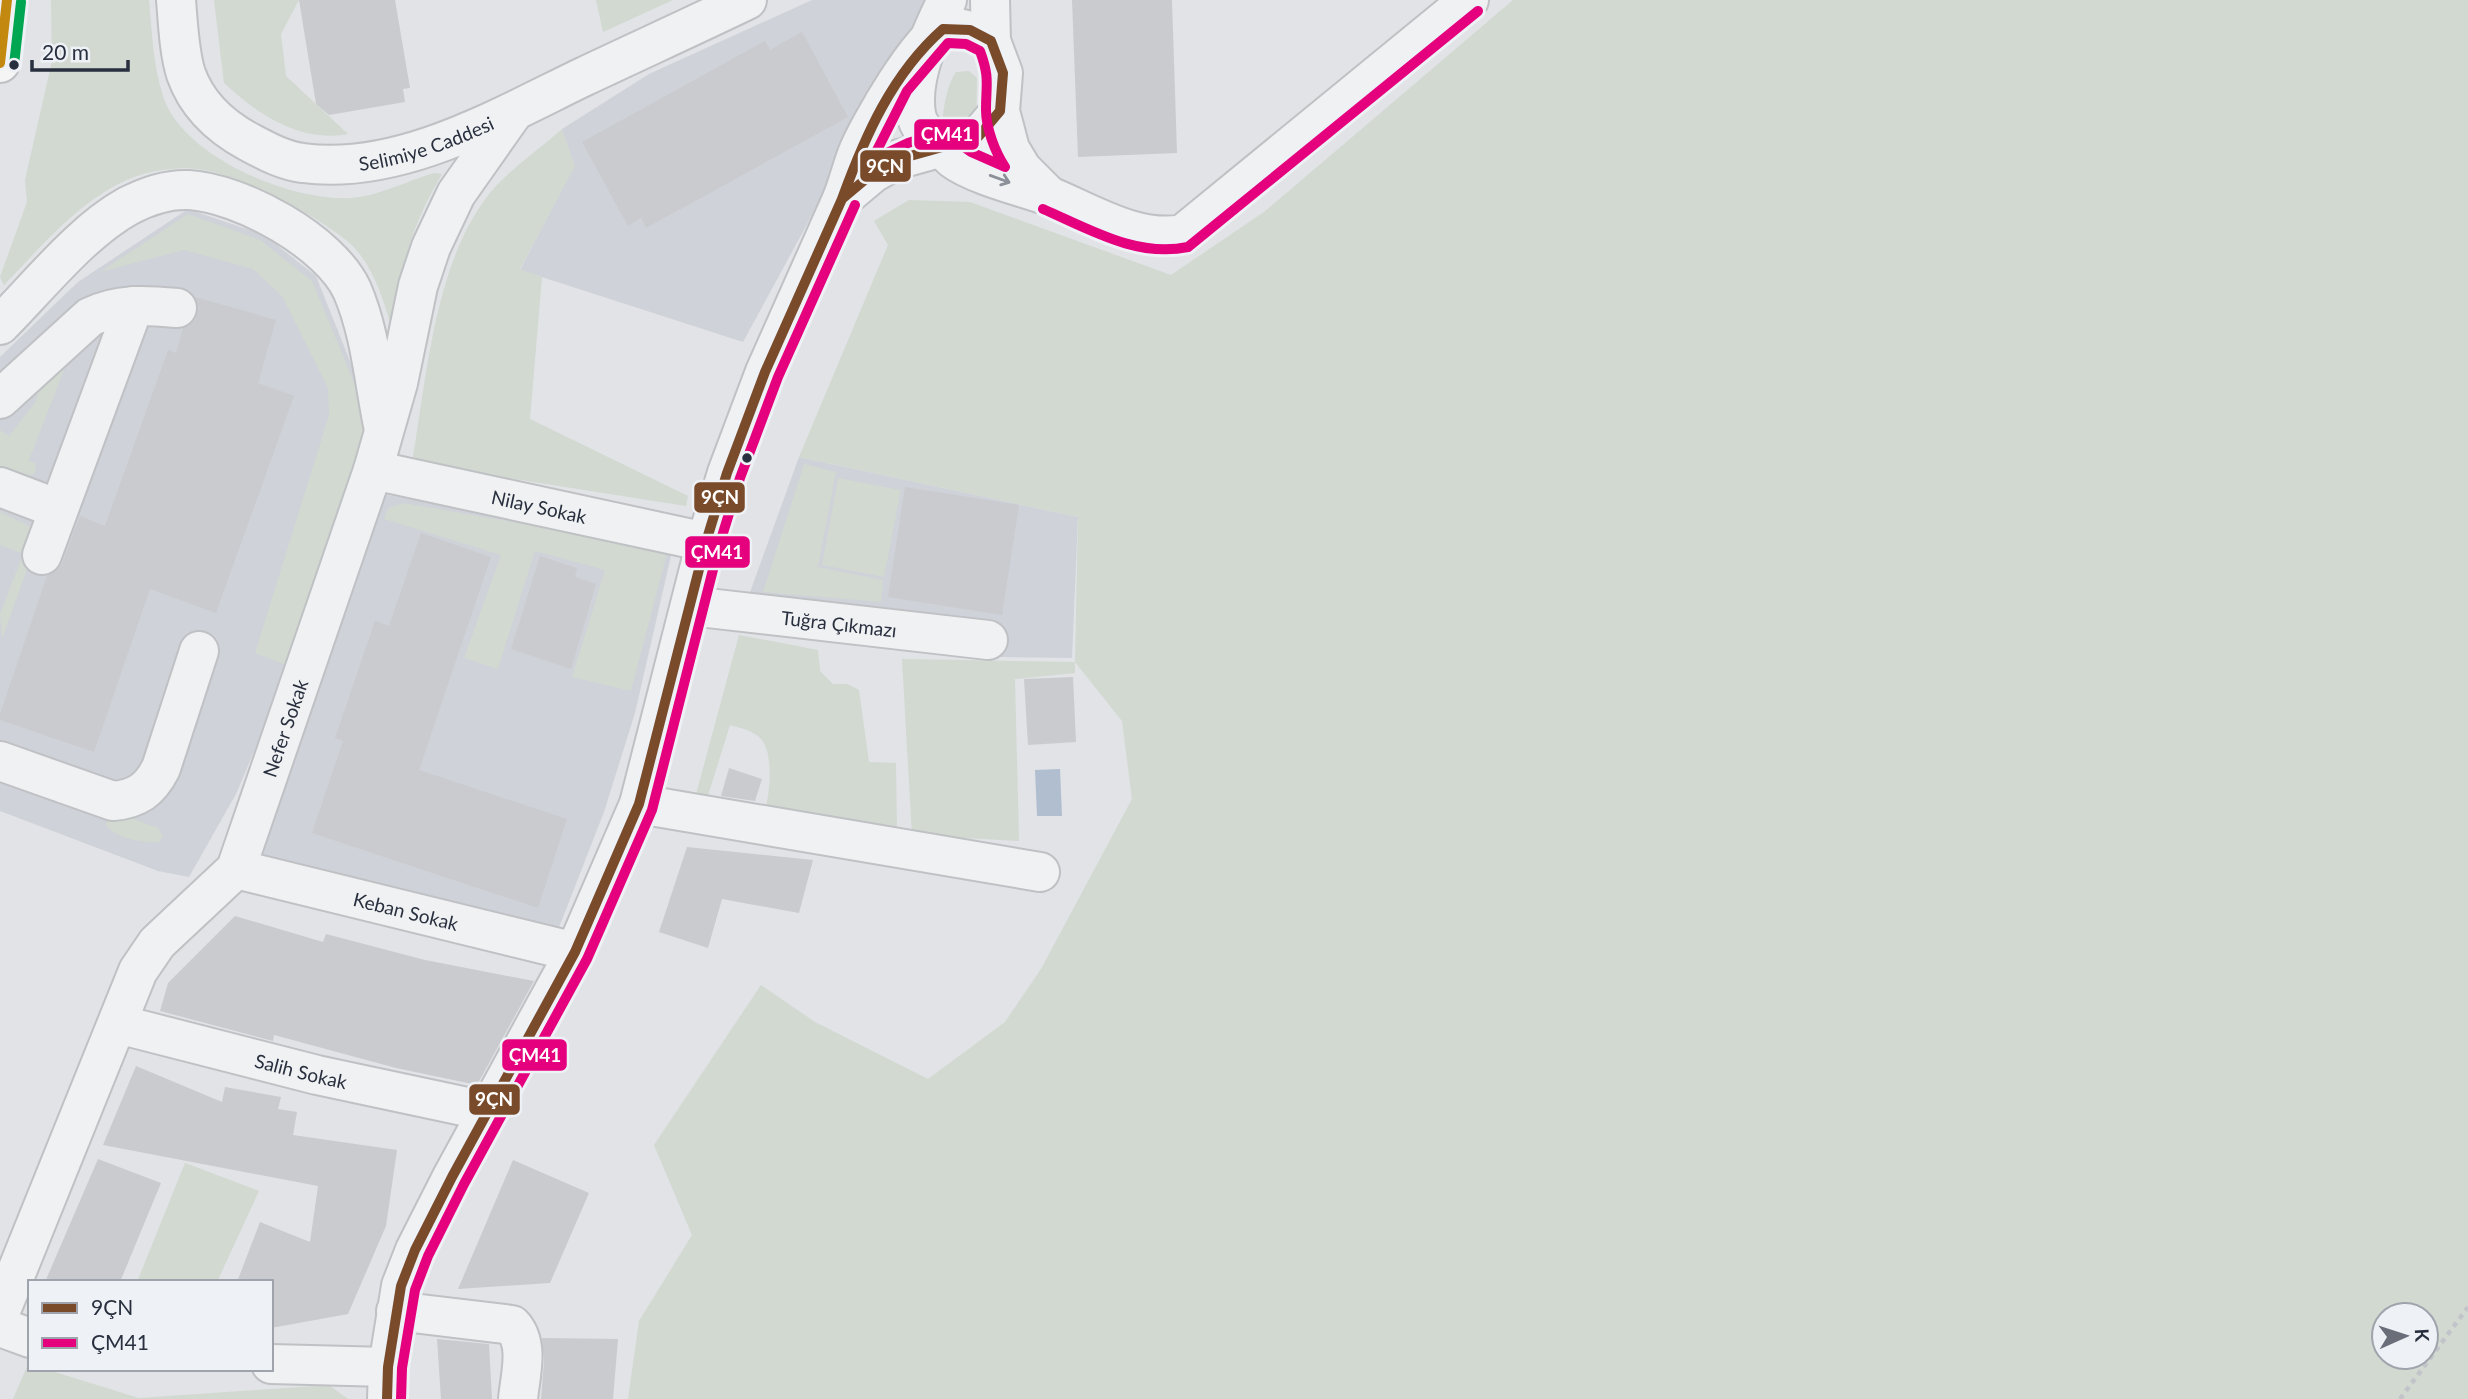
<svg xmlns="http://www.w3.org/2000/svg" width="2468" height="1399" font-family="Lato,sans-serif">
<rect width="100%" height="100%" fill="#e1e3e6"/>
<!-- built -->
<path fill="#cfd2d9" d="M812,0H929L743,342L520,270L574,166L562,129L649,74Z
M188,209L264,235L316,276L366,401L367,436L289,669L236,794L189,877L158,871L0,811V357L78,282Z
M799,457L1078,517L1072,658L998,657L1002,628L749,595Z
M382,494L673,547L635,713L604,812L556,935L258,861Z"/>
<!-- green -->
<path fill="#d1d9d1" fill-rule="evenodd" d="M51,0H149C152,32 153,65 163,96C182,157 292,202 351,198C379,196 407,181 434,173L442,174C410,228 401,268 392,329C383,298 372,261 346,240C314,214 239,174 198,169C182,167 156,170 140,175C85,193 43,245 4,285L0,277L27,202L25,180L52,61Z
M214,0H299L281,34L286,76L348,134C300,143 257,114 224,83Z
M596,0H673L603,32Z
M1513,0H2468V1399H628L639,1321L692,1235L654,1145L761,985L815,1022L928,1079L1005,1022L1041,969L1132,799L1122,721L1075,662V673L1015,679L1019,841L912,835L902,659L1075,662L1078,517L799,457L888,245L874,221L909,200L970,202L1171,275L1264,212ZM2384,1315H2426V1357H2384Z
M969,71L977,78L976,125H949L943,121C943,107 948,83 956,72Z
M562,129L575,166L520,269L542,277L530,419L688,496L686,506L412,463C427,376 435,252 497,185C516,165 541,148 562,129Z
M188,214L260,240L312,281L363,404L364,434L286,665L255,653L329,415L328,388L282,296L253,269L184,250L100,272Z
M68,360L29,460L36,464L35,473L30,476L0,466V430L9,436L36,401L40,379Z
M804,464L836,472L818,567L883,580L881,602L763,592Z
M838,478L901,490L884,577L822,565Z
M404,503L668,549L631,691L572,677L605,570L535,551L498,669L464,658L501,555L384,519L388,508Z
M0,512L36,529L37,542L2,639L0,614L23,554L0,545Z
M739,635L818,650L820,671L833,684H847L859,690L869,762L896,763L897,831L765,810C770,793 774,754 761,739C753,730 740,728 730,725L706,802L695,798Z
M123,815L158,828L163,836L159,842C141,843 118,839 105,825L110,818Z
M185,1163L259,1191L217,1282H137Z
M28,1364L30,1369H45L139,1398L329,1385L348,1399H13Z"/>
<!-- water -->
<path fill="#b0bed0" d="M1060,769L1062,816H1037L1035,770Z"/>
<!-- building -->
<path fill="#c9cbce" d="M299,0H395L410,88L403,89L405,102L329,115L316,104Z
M1072,0H1172L1177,153L1078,157Z
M802,32L848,117L646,228L641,218L628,226L582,142L765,41L770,50Z
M195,297L276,320L258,383L294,396L216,613L150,589L94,752L0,720V714L47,576L61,566L80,516L105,526L168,350L176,353L183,328L195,320L199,309Z
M905,487L1019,505L1002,615L888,597Z
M421,533L491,557L419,770L567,819L538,908L312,833L343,741L335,738L375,621L389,626Z
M540,556L577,568L575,577L596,584L571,669L511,649Z
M1073,677L1076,742L1028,745L1024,679Z
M729,768L762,779L755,801L721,796Z
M687,847L813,860L799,913L722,899L708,948L659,932Z
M235,916L323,942L326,934L425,960L534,981L477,1085L396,1068L274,1035L273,1041L160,1011L168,983Z
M136,1066L222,1102L225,1087L281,1097L278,1109L297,1112L293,1135L397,1150L386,1226L348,1314L271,1328V1282H237L260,1222L310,1242L318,1186L103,1145Z
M98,1159L161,1183L120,1282H45Z
M513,1160L589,1193L550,1283L458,1289Z
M542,1338L618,1339L613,1399H541L544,1362Z
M437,1339L489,1344L492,1399H441Z"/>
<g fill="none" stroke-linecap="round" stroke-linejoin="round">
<defs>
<g id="minor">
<path id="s1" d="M176,0C178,23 179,52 186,74C197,105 221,127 249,142C266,151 284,161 303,163C399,176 500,117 583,77C638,51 693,26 747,0"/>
<path d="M947,0C931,33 910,76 916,114C919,131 931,136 942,146C946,150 949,156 953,159C974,175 1023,187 1049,196L1022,169L1010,149L1000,111L1003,73L991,41C977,33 961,25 944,29C922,33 867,129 858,152C852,167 848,184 842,199L873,173L896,160L978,137L1000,111"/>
<path d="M990,0L991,41"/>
<path d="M1049,196C1091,213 1137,243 1183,234L1469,0"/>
<path d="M0,325C38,287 81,232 128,206C147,196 168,189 189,190C241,193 330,242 352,290C370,331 374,381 383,425"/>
<path d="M0,399L90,317C118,303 146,305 177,308"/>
<path id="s2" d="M373,470L706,542"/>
<path d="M0,487L58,509"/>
<path d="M42,555L134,306"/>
<path id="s3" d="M690,606L988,640"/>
<path d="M0,761L113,801C137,799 150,790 161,768L199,651"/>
<path d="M639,804L1040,872"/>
<path id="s4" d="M236,869L575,952"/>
<path id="s5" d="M118,1024L317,1075L486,1111"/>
<path d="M396,1311L512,1325C530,1344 520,1376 518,1399"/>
<path id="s6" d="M0,1313L138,971L157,943L236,869L373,470L398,383L418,286L431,247L456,194L513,113"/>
<path d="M0,1327L30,1338"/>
<path d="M271,1364L388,1367"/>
<path d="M387,1399L388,1367L401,1286L415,1250L452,1177L575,952L639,804L706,542L727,473L765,372L842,199"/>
</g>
<path id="major" d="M0,63L7,0"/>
</defs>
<!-- minor casing -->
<use href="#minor" stroke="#bfc1c4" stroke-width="42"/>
<!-- major casing -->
<use href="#major" stroke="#bec0c3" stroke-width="42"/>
<!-- path -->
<path stroke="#c2c4c9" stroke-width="4.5" stroke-dasharray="5 5" stroke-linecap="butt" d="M2400,1399L2468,1307"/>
<!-- minor -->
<use href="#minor" stroke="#f0f1f2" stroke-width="38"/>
<!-- major -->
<use href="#major" stroke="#f5f5f6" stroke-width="38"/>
<defs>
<path id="bus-1" d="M943,29L970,30L991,41L1003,73L1000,111L978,137L896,160L873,173L842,199C865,136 892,74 943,29Z
M387,1399L388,1367L401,1286L415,1250L452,1177L575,952L639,804L706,542L727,473L765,372L842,199"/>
<path id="bus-2" d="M948,43L966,44L980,51C990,78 986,83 986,110C986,128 995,152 1005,167L971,152L943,132L908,143L872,160L907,91Z
M1043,209C1089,229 1137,258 1188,247L1478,11
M401,1399L402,1368L415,1290L428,1256L464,1184L587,959L652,810L719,546L740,478L778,377L855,205"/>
<path id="bus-3" d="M0,63L7,0"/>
<path id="bus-4" d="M14,65L21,2"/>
</defs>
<!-- bus-1 casing -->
<use href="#bus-1" stroke="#eef1f5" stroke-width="16"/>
<!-- bus-2 casing -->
<use href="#bus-2" stroke="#eef1f5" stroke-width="16"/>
<!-- bus-3 casing -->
<use href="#bus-3" stroke="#eef1f5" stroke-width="16"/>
<!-- bus-4 casing -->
<use href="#bus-4" stroke="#eef1f5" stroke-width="16"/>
<!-- bus-1 -->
<use href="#bus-1" stroke="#7a4b2a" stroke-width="10"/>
<!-- bus-2 -->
<use href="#bus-2" stroke="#e5007d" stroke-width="10"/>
<!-- bus-3 -->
<use href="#bus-3" stroke="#c38810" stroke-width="10"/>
<!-- bus-4 -->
<use href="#bus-4" stroke="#00a651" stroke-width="10"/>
</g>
<!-- one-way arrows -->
<defs><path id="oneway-shaft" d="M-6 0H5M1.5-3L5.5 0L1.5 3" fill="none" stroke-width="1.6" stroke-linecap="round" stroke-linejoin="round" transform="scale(1.75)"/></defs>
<use stroke="#8c9098" href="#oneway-shaft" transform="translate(1000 179) rotate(20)"/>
<!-- markers -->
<g fill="#282f3e" stroke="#eef1f5" stroke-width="2.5">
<circle cx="14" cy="65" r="6"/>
<circle cx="747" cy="458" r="6"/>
</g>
<g text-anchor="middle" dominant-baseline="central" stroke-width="7" stroke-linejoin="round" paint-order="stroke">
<!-- street labels -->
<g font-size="19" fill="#282f3e" stroke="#eef1f5">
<text stroke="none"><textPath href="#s1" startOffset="354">Selimiye Caddesi</textPath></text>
<text stroke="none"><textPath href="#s2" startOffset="170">Nilay Sokak</textPath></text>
<text stroke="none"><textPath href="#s3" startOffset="150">Tuğra Çıkmazı</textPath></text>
<text stroke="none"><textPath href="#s6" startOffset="660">Nefer Sokak</textPath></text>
<text stroke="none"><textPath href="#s4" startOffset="175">Keban Sokak</textPath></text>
<text stroke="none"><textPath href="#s5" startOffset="189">Salih Sokak</textPath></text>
</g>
</g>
<g stroke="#eef1f5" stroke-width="2.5">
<rect x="913" y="118" width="67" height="33" rx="7" fill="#e5007d"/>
<rect x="859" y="149" width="53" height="34" rx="7" fill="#7a4b2a"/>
<rect x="693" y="481" width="53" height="33" rx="7" fill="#7a4b2a"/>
<rect x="684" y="535" width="67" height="34" rx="7" fill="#e5007d"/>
<rect x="501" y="1038" width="67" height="34" rx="7" fill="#e5007d"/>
<rect x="468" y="1083" width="53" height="33" rx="7" fill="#7a4b2a"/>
</g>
<g font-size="19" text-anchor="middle" font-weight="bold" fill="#fff">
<text x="947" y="141">ÇM41</text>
<text x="885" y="173">9ÇN</text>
<text x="720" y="504">9ÇN</text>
<text x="717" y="559">ÇM41</text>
<text x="535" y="1062">ÇM41</text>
<text x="494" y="1106">9ÇN</text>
</g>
<!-- legend -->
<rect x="28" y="1280" width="245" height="91" fill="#eef1f5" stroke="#9fa3ac" stroke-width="2"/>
<rect x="42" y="1303" width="35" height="10" fill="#7a4b2a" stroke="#9fa3ac" stroke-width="2"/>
<text x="91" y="1315" font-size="21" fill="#282f3e">9ÇN</text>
<rect x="42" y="1338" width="35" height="10" fill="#e5007d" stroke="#9fa3ac" stroke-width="2"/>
<text x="91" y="1350" font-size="21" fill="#282f3e">ÇM41</text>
<!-- north arrow -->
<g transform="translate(2405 1336) rotate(87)"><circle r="33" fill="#eef1f5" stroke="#9fa3ac" stroke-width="2"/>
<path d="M0-5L12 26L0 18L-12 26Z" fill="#696e79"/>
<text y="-10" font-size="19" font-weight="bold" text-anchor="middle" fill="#282f3e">K</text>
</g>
<!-- scale -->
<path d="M32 60v10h96v-10" fill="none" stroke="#282f3e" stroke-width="3.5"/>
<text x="42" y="60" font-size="21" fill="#282f3e" stroke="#eef1f5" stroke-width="5" paint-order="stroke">20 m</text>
</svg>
